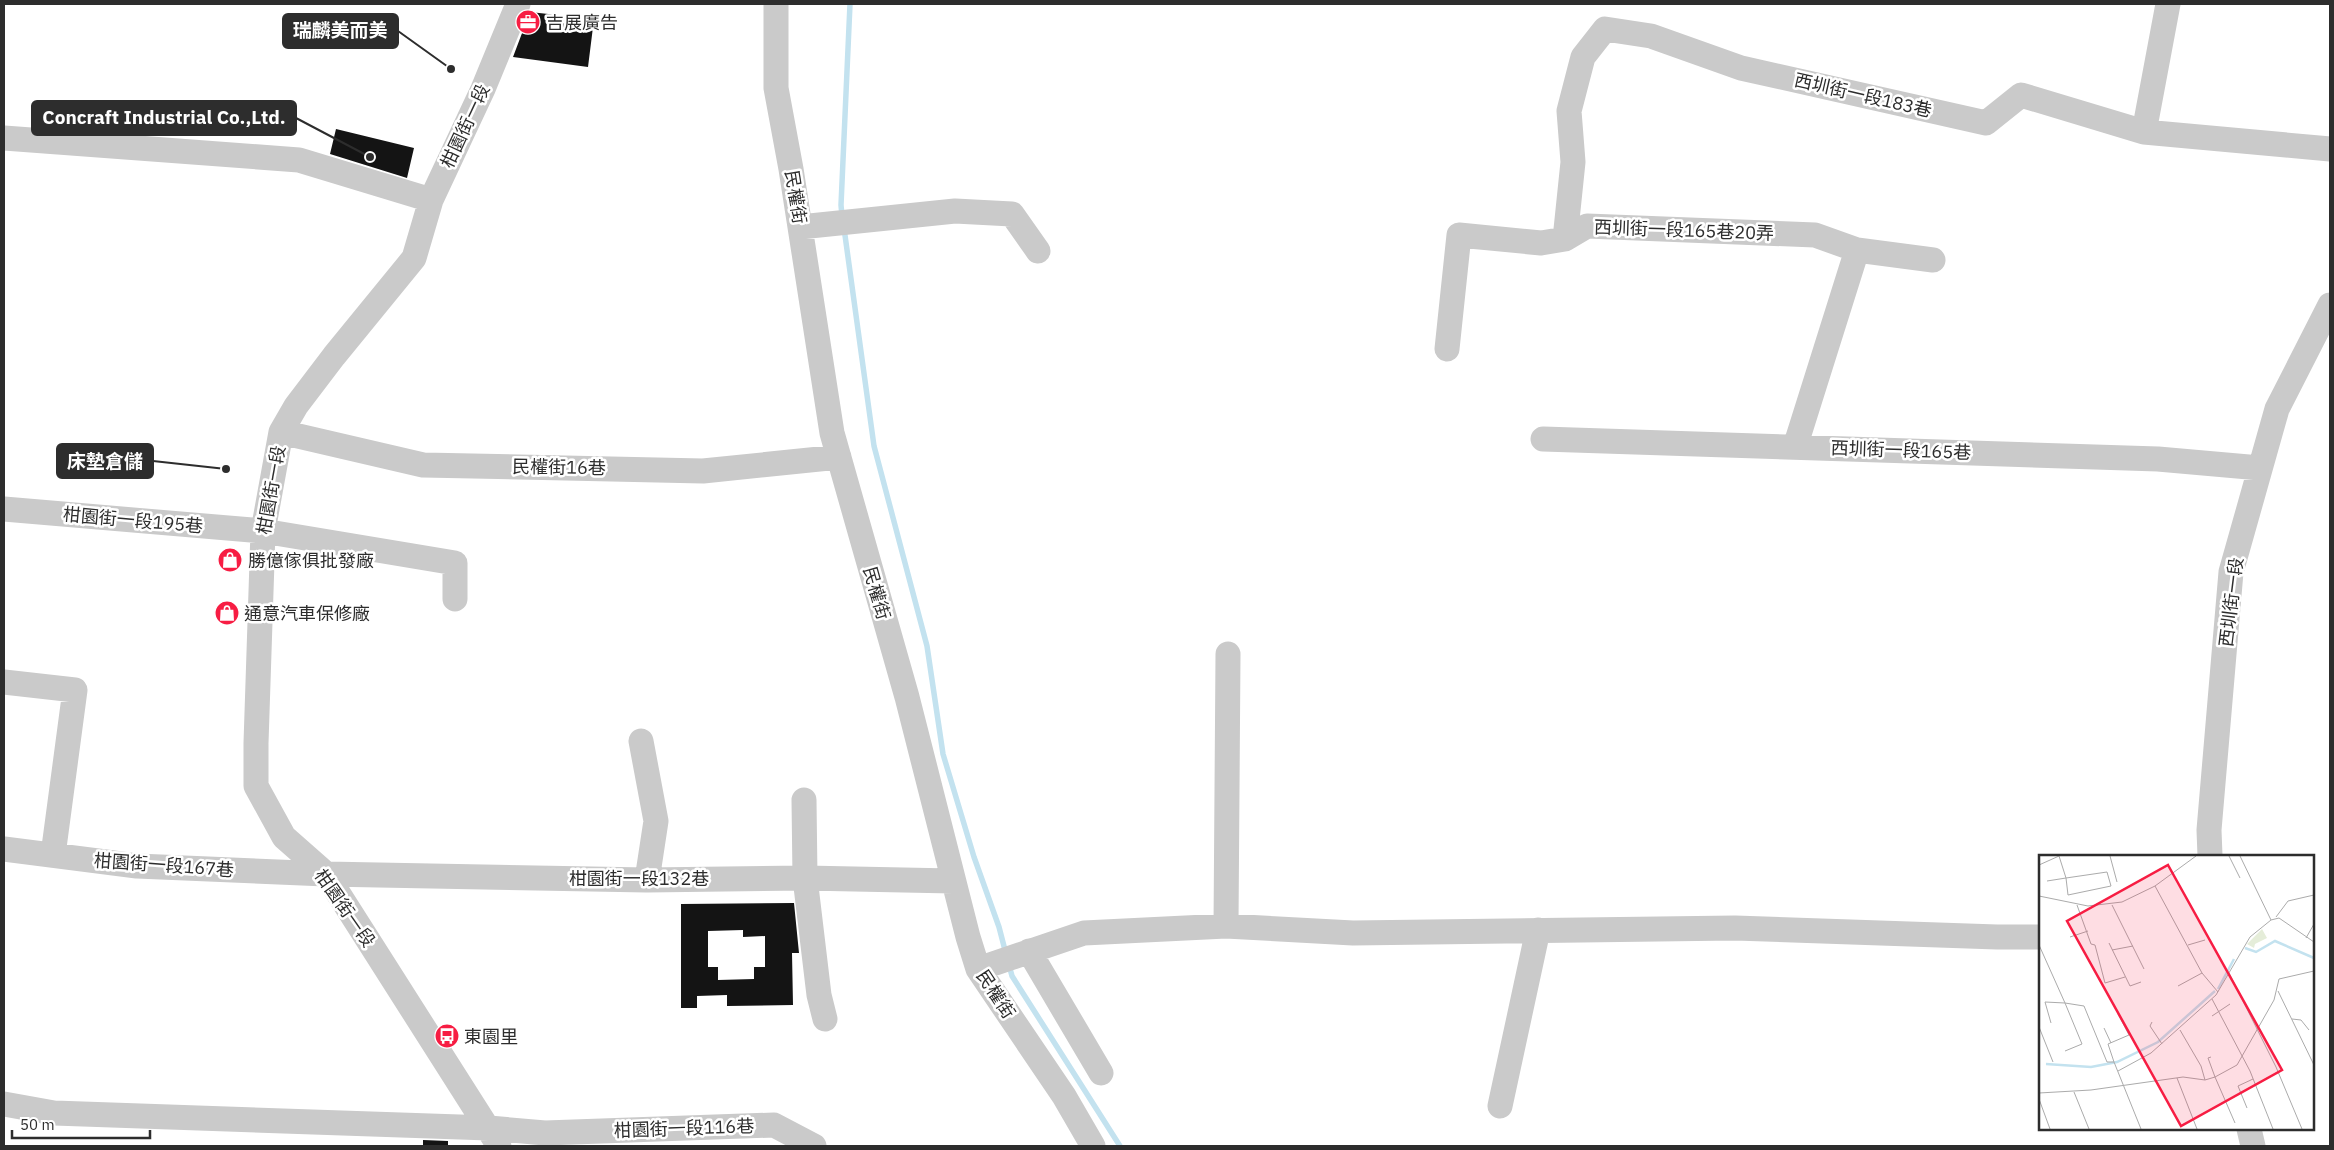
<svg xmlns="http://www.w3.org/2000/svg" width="2334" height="1150" font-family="'IBM Plex Sans','Noto Sans TC',sans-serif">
<rect width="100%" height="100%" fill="#fff"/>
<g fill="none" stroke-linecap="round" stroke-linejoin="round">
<!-- stream -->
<path stroke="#c3e2ef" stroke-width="5.5" d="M842,216L841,205L850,4
M844,228L874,446L927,646L943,754L974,857L999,927L1006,954
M1009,965L1012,976L1120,1146"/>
</g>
<!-- building -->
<path fill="#141414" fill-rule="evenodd" d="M530,12L594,19L588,67L513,57Z
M336,129L414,148L407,178L330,154Z
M794,903L799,953H792L793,1005L727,1006V995L697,996V1008H681V904ZM743,930V937L765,936V967H754V979L718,980V967H708V931Z
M423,1140L448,1141V1146H423Z"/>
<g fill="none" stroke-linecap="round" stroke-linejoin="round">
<!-- minor -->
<path stroke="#cacaca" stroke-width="25" d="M776,4V88L791,169L832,433L907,697L968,937L978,969L1064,1096L1093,1146
M2144,132L2168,4
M4,138L299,160L431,200
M800,227L955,211L1012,214L1038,251
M1565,239L1573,162L1569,111L1583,57L1605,29L1651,36L1741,68L1986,123L2021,95L2144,132L2330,149
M1447,349L1459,235L1541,243L1565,239L1587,226L1815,235L1857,250L1933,260
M281,432L423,465L703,471L839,457
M1543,439L2158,459L2260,468
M1795,447L1857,250
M4,509L263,531L455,563V599
M4,682L75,690L53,855
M641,741L656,821L647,880
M804,800L805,878L819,995L825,1019
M4,849L137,866L326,874L647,880L805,878L953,881
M2210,856L2209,830L2231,572L2277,409L2330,305
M1226,926L1228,654
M1029,951L1101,1073
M978,969L1084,933L1226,926L1353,933L1735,928L1997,937H2040
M4,1104L54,1113L489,1128L545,1133L774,1125L814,1146
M1500,1106L1538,930
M2249,1129L2253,1146
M499,1146L326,874L284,837L256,786V743L263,531L281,432L296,406L334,356L414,258L431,200L483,89L518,4"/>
</g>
<!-- icons -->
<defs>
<symbol id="office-disc" viewBox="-11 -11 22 22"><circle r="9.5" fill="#f71d43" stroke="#fff"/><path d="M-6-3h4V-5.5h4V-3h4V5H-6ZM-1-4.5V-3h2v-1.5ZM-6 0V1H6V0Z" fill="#fff"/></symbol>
<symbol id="shop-disc" viewBox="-11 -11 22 22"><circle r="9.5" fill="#f71d43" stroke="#fff"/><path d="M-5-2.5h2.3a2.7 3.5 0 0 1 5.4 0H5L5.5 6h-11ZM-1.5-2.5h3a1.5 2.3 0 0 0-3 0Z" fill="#fff"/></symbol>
<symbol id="bus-disc" viewBox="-11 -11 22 22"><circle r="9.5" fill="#f71d43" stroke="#fff"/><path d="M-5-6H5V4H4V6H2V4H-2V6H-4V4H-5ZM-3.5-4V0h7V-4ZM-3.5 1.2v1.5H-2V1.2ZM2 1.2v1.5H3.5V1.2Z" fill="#fff"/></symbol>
</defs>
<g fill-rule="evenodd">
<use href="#office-disc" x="514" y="8" width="28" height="28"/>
<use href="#shop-disc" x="216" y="546" width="28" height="28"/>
<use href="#shop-disc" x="213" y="599" width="28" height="28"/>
<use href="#bus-disc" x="433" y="1022" width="28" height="28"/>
</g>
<g text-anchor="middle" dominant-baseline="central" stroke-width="5" stroke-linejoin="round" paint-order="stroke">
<!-- poi labels -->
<g font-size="18" fill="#2d2d2d" stroke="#fff" text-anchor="start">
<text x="546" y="22">吉展廣告</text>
<text x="248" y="560">勝億傢俱批發廠</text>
<text x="244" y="613">通意汽車保修廠</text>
<text x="464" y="1036">東園里</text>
</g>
<!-- street labels -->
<g font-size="18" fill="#2d2d2d" stroke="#fff">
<text transform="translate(1863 95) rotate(13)">西圳街一段183巷</text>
<text transform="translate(465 126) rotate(-65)">柑園街一段</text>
<text transform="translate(796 197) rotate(81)">民權街</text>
<text transform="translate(1684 230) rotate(2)">西圳街一段165巷20弄</text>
<text transform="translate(1901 450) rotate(2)">西圳街一段165巷</text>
<text transform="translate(559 467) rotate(1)">民權街16巷</text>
<text transform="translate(271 490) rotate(-80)">柑園街一段</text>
<text transform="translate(133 520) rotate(5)">柑園街一段195巷</text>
<text transform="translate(877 593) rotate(74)">民權街</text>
<text transform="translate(2231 602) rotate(-83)">西圳街一段</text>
<text transform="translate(164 865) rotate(4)">柑園街一段167巷</text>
<text x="639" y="878">柑園街一段132巷</text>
<text transform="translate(345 908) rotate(55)">柑園街一段</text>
<text transform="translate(996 994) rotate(57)">民權街</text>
<text transform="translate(684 1128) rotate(-2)">柑園街一段116巷</text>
</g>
</g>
<!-- overview -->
<g transform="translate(2039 855)">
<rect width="275" height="275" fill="#fff"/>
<path d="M223,74L228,83L216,89L215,93L208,89Z" fill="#e5edd9"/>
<path fill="none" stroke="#c3e2ef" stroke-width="2.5" d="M206,93L217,97L236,86L275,103M179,134L195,104M7,209L52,212L78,207L119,187L176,136"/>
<path fill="none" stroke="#ababab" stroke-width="1" d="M71,1L78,27M190,1L201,23M201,1L232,65M0,10L20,1M8,26L27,23L68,17L72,31L29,40L27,23L20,1M116,31L163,118L179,137M0,41L49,51L83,47L116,31L157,1M38,50L52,89L56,90L66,128L86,122M73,50L105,114M237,62L249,46L275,40M31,82L49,76M267,83L275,69M70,88L91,131L102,127M0,90L26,148L45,151L68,207H75L102,274M149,90L166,85M73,95L94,91M190,118L237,212L263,274M139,131L163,118M239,136L275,210M173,144L211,216L234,274M173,161L191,149M253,164L262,165L270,175M113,167L111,171L123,189M12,168L6,147L26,148L43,189L26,196M0,172L14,207M65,173L72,188M141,175L162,211L166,225M172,202L169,203L176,222L196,268M75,207L69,189L90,180L79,159M79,216L112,198L177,140L211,82L232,65L240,63L275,87M138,223L158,274M35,237L50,274M0,238L52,235L144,222L166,225L176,222L198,210L235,145L240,124L275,116M0,244L11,274M208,253L199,231L214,224"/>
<path fill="#f71d43" fill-opacity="0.15" stroke="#f71d43" stroke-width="2.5" d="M129,10L243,215L142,271L28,66Z"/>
<rect width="275" height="275" fill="none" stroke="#2d2d2d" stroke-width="2.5"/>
</g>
<!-- callouts -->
<path fill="none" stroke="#2d2d2d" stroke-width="2" d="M451 69L398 31M370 157L296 118M226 469L153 461"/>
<g fill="#2d2d2d" stroke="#fff" stroke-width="2">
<circle cx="451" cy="69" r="5"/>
<circle cx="370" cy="157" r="5"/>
<circle cx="226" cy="469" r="5"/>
</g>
<g fill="#2d2d2d" stroke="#2d2d2d" stroke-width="2">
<rect x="283" y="14" width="115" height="34" rx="5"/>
<rect x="32" y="101" width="264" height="34" rx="5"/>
<rect x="57" y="444" width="96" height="34" rx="5"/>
</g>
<g font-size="19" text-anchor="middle" font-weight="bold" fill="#fff">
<text x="340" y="37">瑞麟美而美</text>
<text x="164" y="124">Concraft Industrial Co.,Ltd.</text>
<text x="105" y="468">床墊倉儲</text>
</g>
<!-- border -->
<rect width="2334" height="1150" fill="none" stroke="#2d2d2d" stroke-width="10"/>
<!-- scale -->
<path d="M12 1130v8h138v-8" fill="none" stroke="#2d2d2d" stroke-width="2.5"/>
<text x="20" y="1130" font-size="15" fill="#2d2d2d" stroke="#ffffff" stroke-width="4" paint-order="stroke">50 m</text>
</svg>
